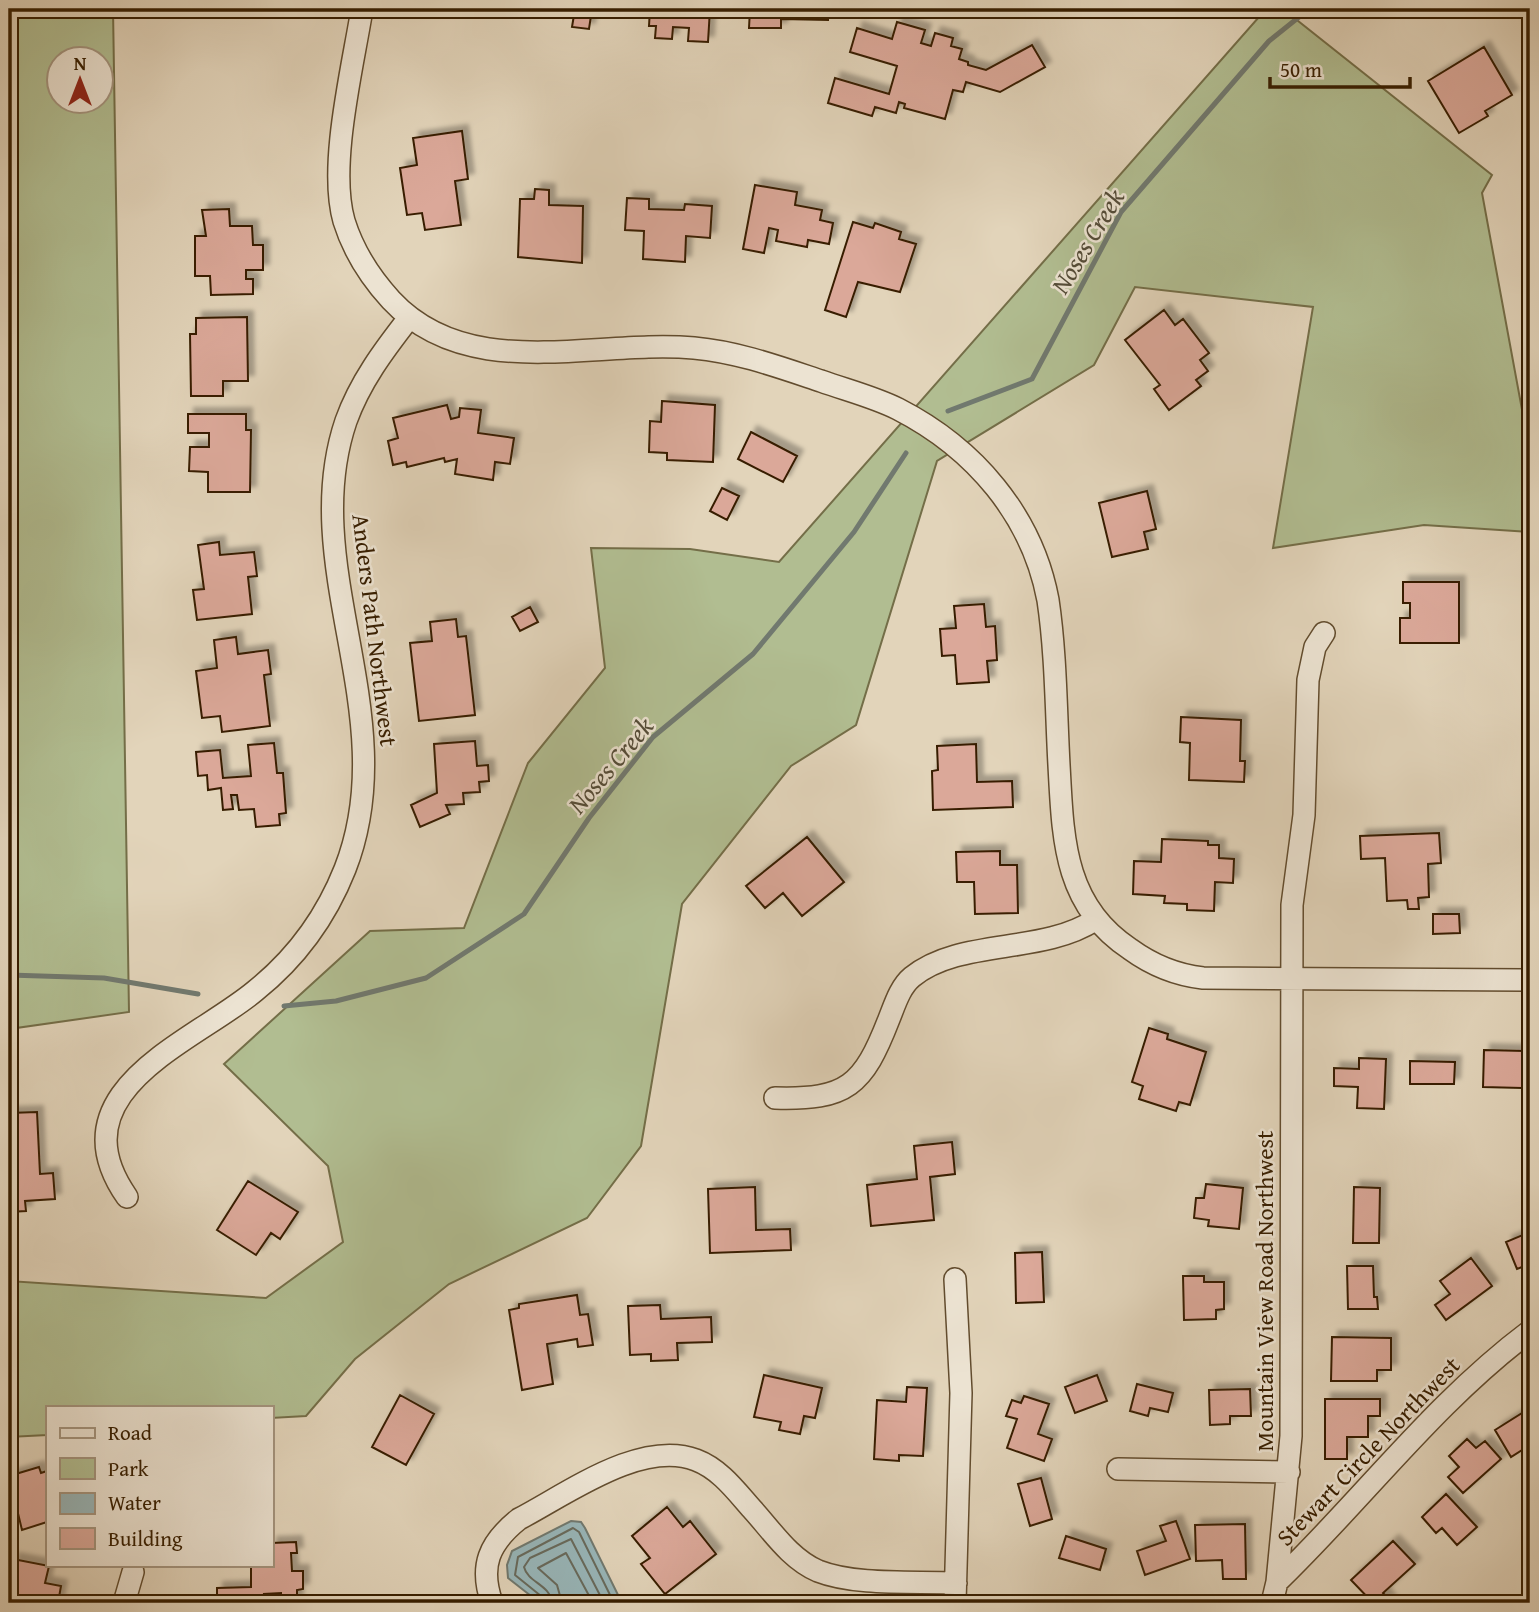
<svg xmlns="http://www.w3.org/2000/svg" width="1539" height="1612" font-family="'Gentium Book Plus',serif">
<defs>
<filter id="shadow"><feDropShadow dx="6" dy="-6" stdDeviation="2" flood-color="#0004"/></filter>
</defs>
<rect width="100%" height="100%" fill="#e2d4ba"/>
<filter id="stains"><feTurbulence type="fractalNoise" baseFrequency=".00286" numOctaves="4"/><feColorMatrix values="0 0 0 0 .2 0 0 0 0 .09 0 0 0 0 .02 0 0 0 .5 -.17"/></filter>
<radialGradient id="worn" r=".72"><stop offset=".6" stop-color="#630" stop-opacity="0"/><stop offset="1" stop-color="#630" stop-opacity=".3"/></radialGradient>
<!-- green -->
<path fill="#b1bd91" stroke="#746e48" stroke-width="2" fill-rule="evenodd" d="M9,9H113L129,1012L9,1029ZM60,60H102V102H60Z
M1266,9H1283L1492,175L1482,193L1530,453V532L1424,525L1273,548L1313,307L1135,287L1094,365L937,461L856,725L791,766L682,904L641,1146L587,1218L449,1284L355,1359L306,1416L271,1418V1407H47V1435L9,1437V1281L266,1298L343,1242L328,1166L224,1064L370,931L464,928L528,763L605,668L591,548L690,549L779,562Z"/>
<!-- water -->
<path fill="#98b6b9" stroke="#71796f" stroke-width="2" d="M571,1521L581,1522L585,1528L622,1603H540L508,1578L507,1565L512,1551Z"/>
<g fill="none" stroke-linecap="round" stroke-linejoin="round">
<!-- shore -->
<path stroke="#686a5c" stroke-width="2" d="M543,1603L541,1596L515,1575L518,1557L573,1528L579,1532L614,1603
M552,1603C550,1584 528,1583 524,1567L530,1558L571,1539L604,1603
M562,1603L557,1585L538,1568L566,1553L593,1603"/>
<!-- stream -->
<path stroke="#71796f" stroke-width="5" d="M948,411L1032,379L1121,212L1269,41L1309,9
M9,975L104,978L198,994
M284,1006L336,1001L426,978L524,914L589,818L653,737L753,654L854,532L906,453"/>
</g>
<!-- building -->
<path fill="#dba899" stroke="#371e00" stroke-width="2" filter="url(#shadow)" d="M214,9H272V12Z
M542,9H592L589,29L572,27L574,15Z
M650,9H710L708,42L688,41L689,28L673,27L672,39L655,38L656,26H649Z
M750,9H828V20L781,19V28H749Z
M897,22L925,30L921,43L931,46L935,33L953,38L951,46L962,49L959,59L968,62V65L986,70L1032,45L1045,67L1000,92L966,82L963,92L953,90L945,119L904,108L905,104L899,102L896,113L875,107L872,116L828,103L835,78L889,94L897,66L850,52L857,28L892,39Z
M1484,47L1512,95L1485,111L1488,116L1459,133L1428,81Z
M462,131L468,179L455,181L461,225L425,230L422,213L407,215L400,168L417,165L413,138Z
M755,185L797,192L795,205L822,210L820,220L833,223L829,244L808,240L807,247L776,241L778,230L769,228L764,253L743,249Z
M535,189L549,190V205L583,206L582,263L518,257L520,199H534Z
M627,198L649,199V209L684,210L685,204L712,206L710,238L686,236L685,262L643,259L644,231L625,230Z
M229,209L230,226H252L253,245H263V270H246V279H253V294L211,295L210,276H195V236H206L202,210Z
M853,222L873,228L875,223L901,232L899,239L916,244L900,292L858,282L846,317L825,310Z
M1164,310L1175,325L1183,319L1209,353L1200,360L1208,371L1196,380L1201,386L1169,410L1154,389L1160,385L1125,340Z
M247,317L248,381H223V396H191L190,334H196V318Z
M662,401L715,405L713,462L667,460V453L649,452L650,421L661,422Z
M447,405L451,419L459,417L460,408L481,410L478,433L514,438L510,464L495,462L493,480L455,474L457,459L445,462L444,458L407,467L406,462L393,465L388,441L398,438L393,418Z
M188,414H246V430H251L250,492H208V472L189,471L190,447H209V433H188Z
M751,432L797,456L783,482L738,459Z
M722,488L739,496L727,520L710,511Z
M1147,491L1156,529L1144,532L1148,549L1112,557L1099,503Z
M219,542L220,555L254,552L257,576L248,577L252,614L197,620L193,590L204,589L198,545Z
M1403,582H1459V643H1400V618H1410V603H1403Z
M984,604L986,627L995,626L997,660L987,661L989,682L957,684L955,655L942,656L940,629L956,628L954,606Z
M530,607L538,622L520,631L512,617Z
M456,619L458,637L466,636L475,715L419,721L410,643L432,641L430,622Z
M236,637L238,654L268,650L271,674L264,675L270,726L222,732L220,716L202,718L196,671L217,668L214,640Z
M1181,717L1241,720L1240,761H1245L1244,782L1189,780L1190,743L1180,742Z
M475,741L477,766L488,765L489,781L479,782L480,792L463,793L464,804L446,805L450,814L420,827L411,805L437,793L434,744Z
M274,743L277,773H283L286,813L279,814L280,825L256,827L254,809L239,810L237,795H231L233,809L223,810L221,788L208,790L207,775L198,776L196,752L220,750L223,778L251,776L248,745Z
M976,744L977,782L1012,781L1013,807L933,810L932,771L938,770L937,746Z
M1439,833L1441,863L1428,864L1429,897L1418,898L1419,909H1408L1407,900L1387,901L1385,858L1361,859L1360,836Z
M807,837L844,882L802,916L783,893L765,908L746,886Z
M1162,839L1208,841V845H1219V858L1234,859L1233,883L1215,882L1214,911L1187,910V904L1164,903L1165,896L1133,894L1134,861L1161,862Z
M1000,851V865H1017L1018,913L975,914L974,882H957L956,852Z
M1433,914H1459L1460,933L1433,934Z
M1149,1028L1168,1034L1167,1039L1206,1052L1190,1105L1179,1102L1176,1111L1139,1099L1143,1086L1132,1082Z
M1524,1046H1530V1079H1522V1088L1483,1087L1484,1050L1524,1051Z
M1359,1058L1386,1059L1384,1109L1357,1108L1358,1087L1334,1086V1068L1359,1069Z
M1410,1061L1455,1062L1454,1084H1410Z
M37,1112L40,1174L53,1173L55,1199L25,1201L26,1211L9,1212V1113Z
M952,1142L955,1174L930,1177L934,1220L871,1226L867,1185L917,1179L914,1146Z
M248,1181L298,1212L280,1239L271,1233L256,1255L217,1230Z
M1206,1184L1243,1188L1239,1229L1208,1226L1209,1220L1194,1218L1196,1198H1204Z
M755,1187L756,1230L790,1229L791,1250L710,1253L708,1189Z
M1354,1187L1380,1188L1379,1243H1353Z
M1530,1232V1264L1517,1269L1506,1242Z
M1042,1252L1044,1302L1016,1303L1015,1253Z
M1471,1258L1492,1286L1446,1320L1435,1305L1450,1294L1440,1281Z
M1347,1266H1373L1374,1297H1377L1378,1309H1348Z
M1183,1276H1204V1282H1224V1309L1216,1310V1319L1184,1320Z
M577,1295L580,1315L588,1314L593,1345L578,1347L577,1339L547,1344L553,1384L522,1390L509,1310L519,1308V1304Z
M660,1305L661,1319L711,1317L712,1342L677,1343L678,1360L651,1361V1354L630,1355L628,1306Z
M1332,1337L1391,1338V1370H1377V1381H1331Z
M764,1375L822,1388L815,1418L804,1416L800,1434L779,1430L781,1422L754,1417Z
M1097,1375L1107,1401L1075,1413L1065,1387Z
M1137,1384L1173,1393L1168,1412L1150,1408L1148,1416L1130,1411Z
M907,1387L927,1388L923,1456L899,1455V1461L874,1459L877,1400L906,1402Z
M1250,1389L1251,1416H1230V1424L1210,1425L1209,1390Z
M400,1395L434,1414L406,1465L372,1447Z
M1024,1396L1049,1404L1038,1434L1052,1439L1044,1461L1007,1448L1017,1419L1006,1416L1012,1400L1021,1403Z
M1325,1399H1380V1416H1368V1437H1347V1459H1325Z
M1530,1408V1445L1511,1457L1495,1430Z
M1467,1439L1476,1448L1485,1441L1501,1459L1463,1493L1448,1477L1459,1467L1449,1456Z
M39,1467L41,1473L47,1471V1522L22,1530L9,1476Z
M1041,1478L1052,1519L1030,1526L1018,1484Z
M1446,1494L1477,1527L1457,1545L1442,1528L1436,1533L1422,1517Z
M667,1507L683,1527L690,1521L716,1554L665,1594L641,1564L650,1558L632,1536Z
M1176,1521L1190,1559L1145,1575L1137,1551L1166,1541L1160,1526Z
M1245,1524L1246,1579H1223L1222,1560L1196,1561L1195,1525Z
M1066,1536L1106,1549L1100,1570L1059,1558Z
M1393,1541L1415,1564L1383,1593L1390,1601L1373,1603L1351,1580Z
M296,1542L297,1553H291L292,1571H303V1589L297,1590V1601L281,1602V1593L264,1594L265,1603H217V1588L251,1587V1565H271V1543Z
M13,1559L49,1566L45,1583L61,1586L58,1603H9Z"/>
<g fill="none" stroke-linecap="round" stroke-linejoin="round">
<defs>
<path id="street" d="M362,9C353,66 328,166 344,221C353,250 370,277 391,300C469,384 594,339 694,348C738,352 779,367 821,381C846,390 874,397 898,409C974,448 1032,515 1048,600C1056,654 1056,710 1059,765C1063,837 1063,905 1130,949C1152,965 1176,975 1203,978L1530,980
M775,1098C847,1100 863,1086 889,1019C895,1004 900,987 912,977C960,938 1041,955 1095,920
M127,1197C53,1091 194,1042 255,991C295,959 326,917 345,869C405,716 296,568 346,421C360,382 384,350 409,318
M955,1279L961,1393L955,1603
M1118,1469L1289,1472
M1277,1582C1363,1499 1434,1403 1530,1331
M124,1603L133,1572
M492,1603C479,1566 489,1543 519,1519C567,1494 641,1439 696,1460C720,1469 736,1491 752,1509C772,1531 790,1559 818,1571C856,1586 915,1581 956,1583
M1272,1603L1277,1582L1291,1436L1292,905L1304,815L1308,680L1315,647L1324,633"/>
</defs>
<!-- street casing -->
<use href="#street" stroke="#624c2e" stroke-width="24"/>
<!-- street -->
<use href="#street" stroke="#ece3d2" stroke-width="21"/>
</g>
<g text-anchor="middle" dominant-baseline="central" stroke-width="5" stroke-linejoin="round" paint-order="stroke">
<!-- street labels -->
<g font-size="24" fill="#371e00" stroke="#ece3d2">
<text transform="translate(375 630) rotate(83)">Anders Path Northwest</text>
<text transform="translate(1264 1291) rotate(-90)">Mountain View Road Northwest</text>
<text transform="translate(1368 1451) rotate(-46)">Stewart Circle Northwest</text>
</g>
<!-- water labels -->
<g font-size="26" font-style="italic" fill="#544c38" stroke="#ece3d2">
<text transform="translate(1087 241) rotate(-59)">Noses Creek</text>
<text transform="translate(610 765) rotate(-50)">Noses Creek</text>
</g>
</g>
<!-- margin -->
<rect width="1539" height="1612" fill="none" stroke="#e2d4ba" stroke-width="35"/>
<rect x="10" y="10" width="1518" height="1591" fill="none" stroke="#371e00" stroke-width="3.5"/>
<rect x="18" y="18" width="1504" height="1577" fill="none" stroke="#371e00" stroke-width="2"/>
<!-- legend -->
<rect x="46" y="1406" width="228" height="161" fill="#ece3d2" stroke="#a4947e" stroke-width="2"/>
<rect x="60" y="1428" width="35" height="10" fill="#ece3d2" stroke="#a4947e" stroke-width="2"/>
<text x="108" y="1440" font-size="21" fill="#371e00">Road</text>
<rect x="60" y="1458" width="35" height="21" fill="#b1bd91" stroke="#a4947e" stroke-width="2"/>
<text x="108" y="1476" font-size="21" fill="#371e00">Park</text>
<rect x="60" y="1493" width="35" height="21" fill="#98b6b9" stroke="#a4947e" stroke-width="2"/>
<text x="108" y="1510" font-size="21" fill="#371e00">Water</text>
<rect x="60" y="1528" width="35" height="21" fill="#dba899" stroke="#a4947e" stroke-width="2"/>
<text x="108" y="1546" font-size="21" fill="#371e00">Building</text>
<!-- north arrow -->
<g transform="translate(80 80)"><circle r="33" fill="#ece3d2" stroke="#a4947e" stroke-width="2"/>
<path d="M0-5L12 26L0 18L-12 26Z" fill="#8f2418"/>
<text y="-10" font-size="19" font-weight="bold" text-anchor="middle" fill="#371e00">N</text>
</g>
<!-- scale -->
<path d="M1270 77v10h140v-10" fill="none" stroke="#371e00" stroke-width="3.5"/>
<text x="1280" y="77" font-size="21" fill="#371e00" stroke="#ece3d2" stroke-width="5" paint-order="stroke">50 m</text>
<rect width="100%" height="100%" filter="url(#stains)"/>
<rect width="100%" height="100%" fill="url(#worn)"/>
</svg>
